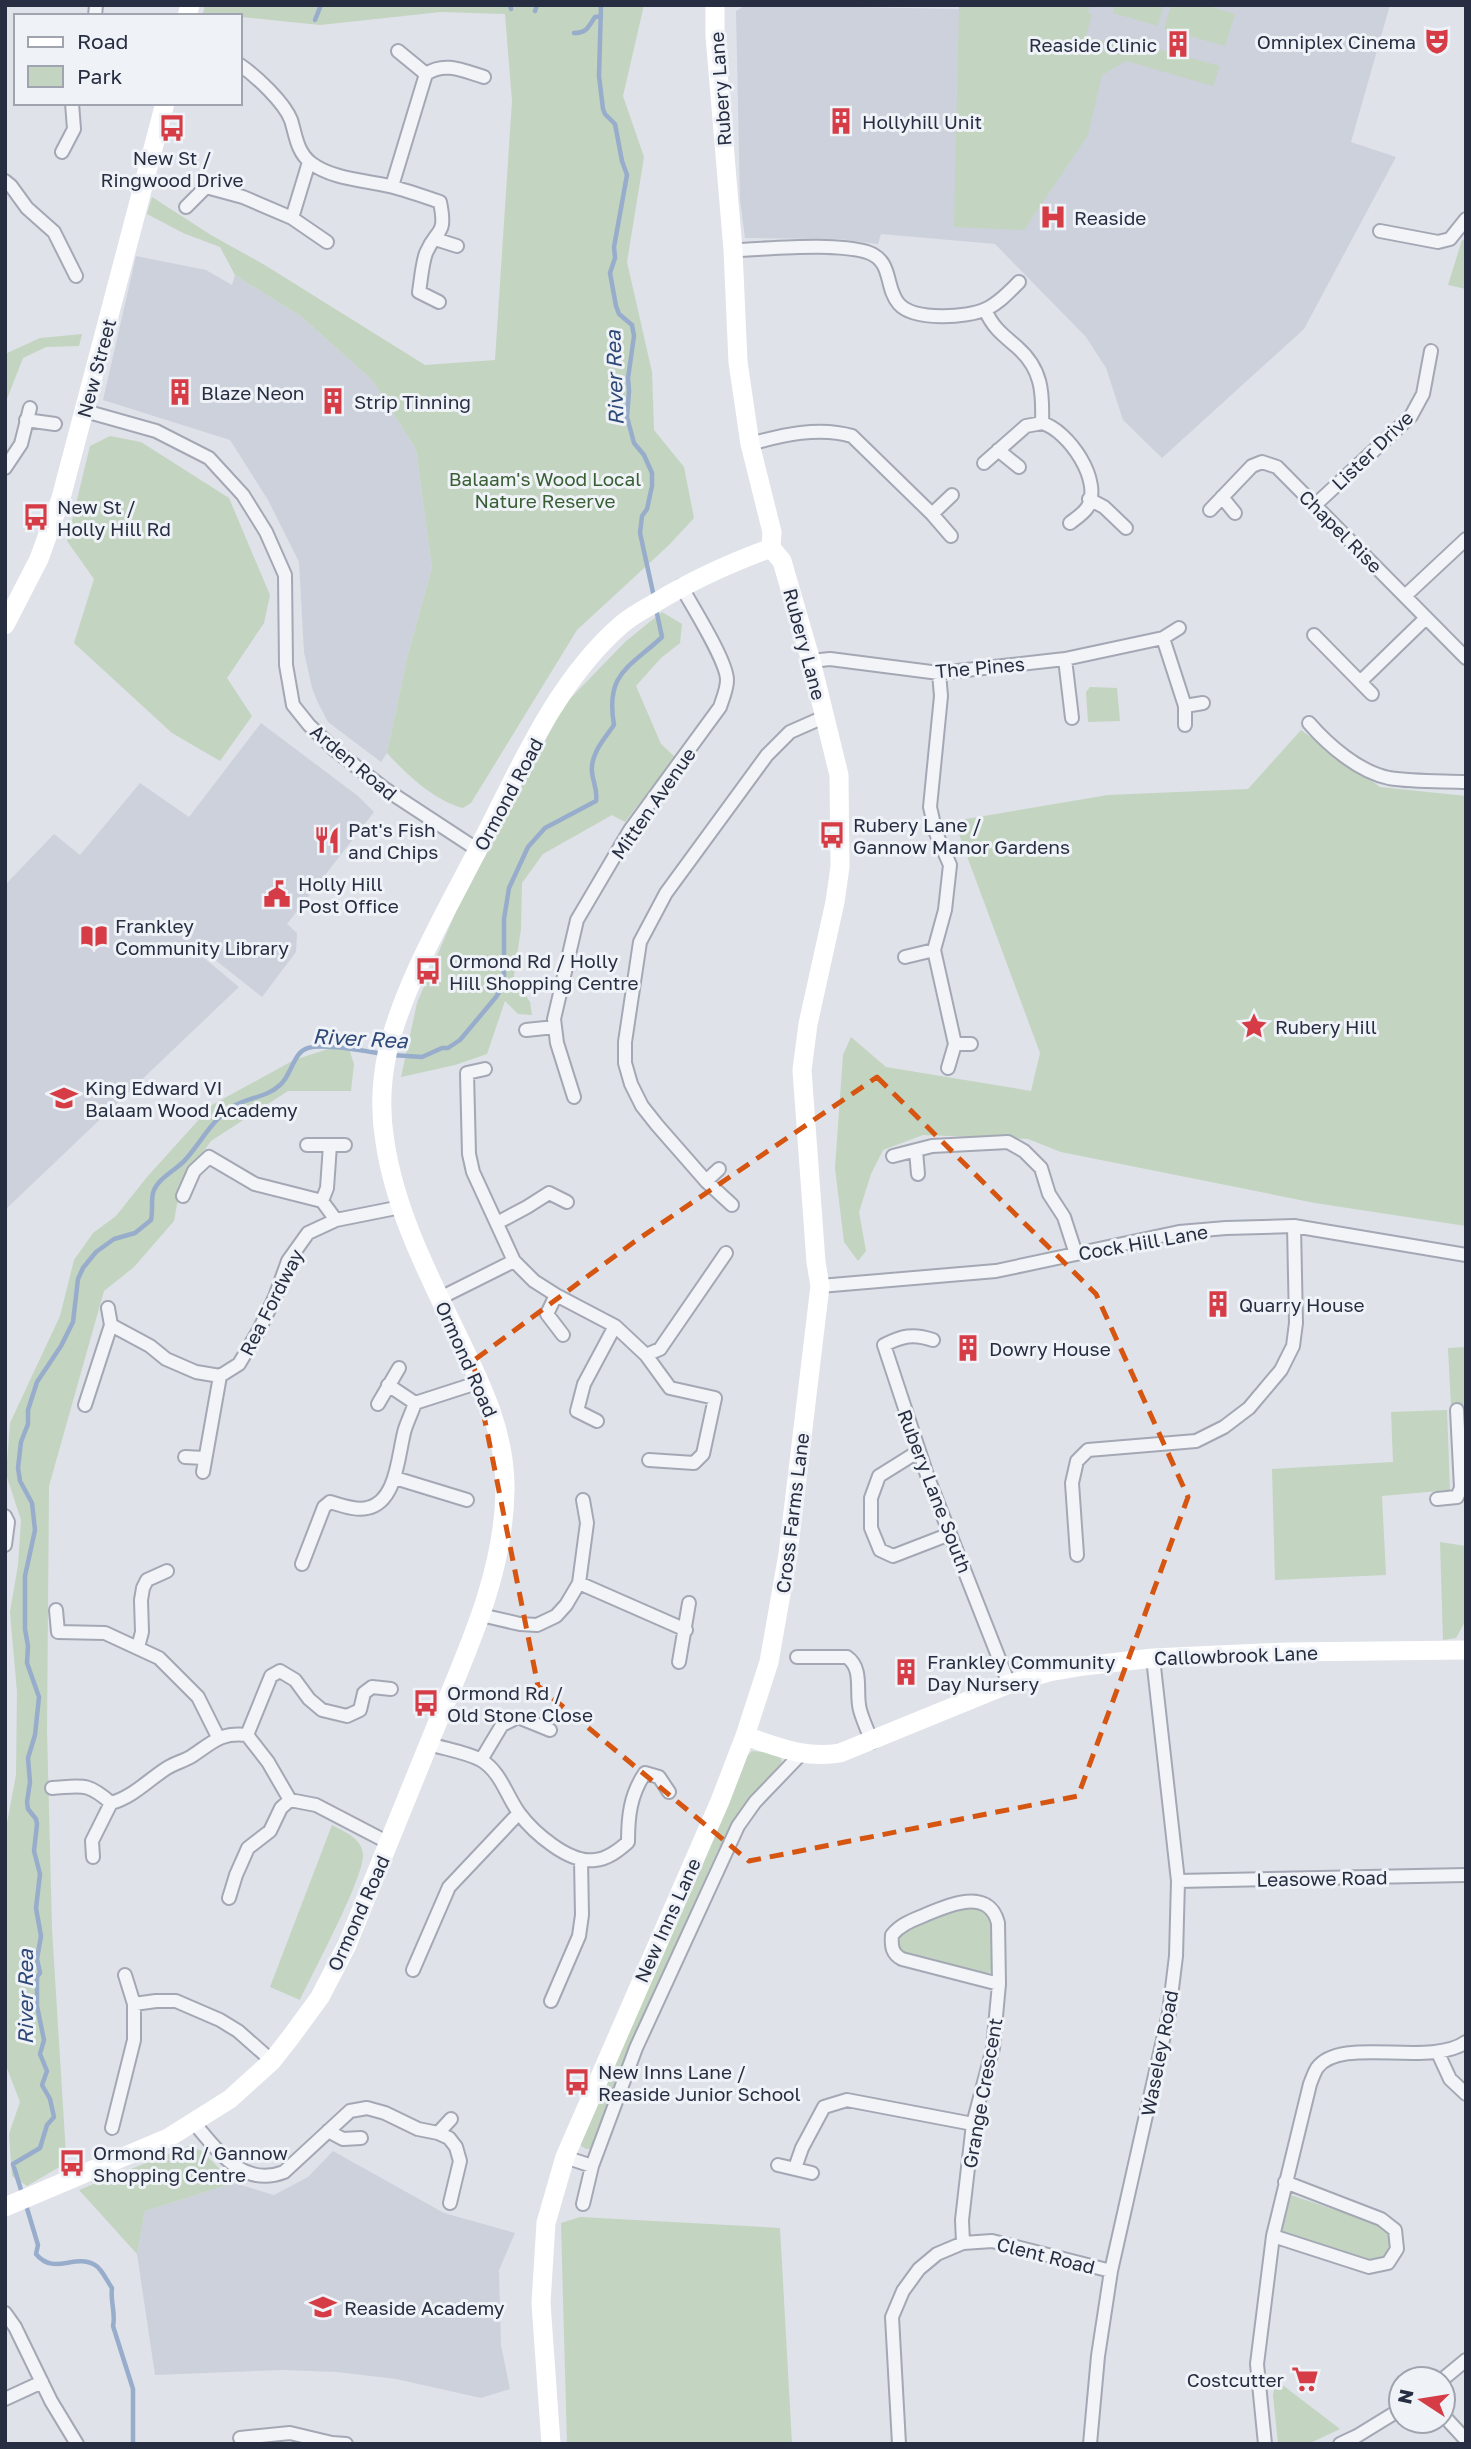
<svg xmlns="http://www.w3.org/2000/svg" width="1471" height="2449" font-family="'Golos Text',sans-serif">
<rect width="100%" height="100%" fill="#dfe2e9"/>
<!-- built -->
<path fill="#cdd1dc" d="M746,5L959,9V5H1390L1351,142L1396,157L1304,329L1162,458L1123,420L1106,368L1086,337L995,244L881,234L878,244L839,239L745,238L740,200L736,11Z
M136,256L206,270L232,285L235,275L302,317L373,381L416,449L432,568L407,658L387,753L381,762L328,722L318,703L312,688L304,652L299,562L268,500L230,440L103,400Z
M261,723L358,796L374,812L287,924L297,933L296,952L262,997L204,951L198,953L239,987L5,1210V885L54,834L80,855L140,783L189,817Z
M333,2151L444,2213L515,2233L499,2270L501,2345L510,2389L481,2398L396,2379L337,2372L282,2370L155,2375L137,2254L145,2211L234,2183L274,2195L308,2177Z"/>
<!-- green -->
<path fill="#c3d4c0" d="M205,5H644L623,96L644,157L627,262L652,372L654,430L684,467L694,518L669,545L577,630L471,803L463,808C435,801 407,775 387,753L407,658L432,568L416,449L373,381L302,317L235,275L220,247L183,233L147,214L152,197L211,235L263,264L425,365L495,360L512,101L505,14L441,12L320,25L203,13Z
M959,5H1090L1088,13L1092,15L1086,36L1128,48L1130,41L1220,66L1213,86L1126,61L1102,75L1088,135L1024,230L954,227Z
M1115,5H1164L1158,26L1113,13Z
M1171,5H1205L1235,14L1225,46L1164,29Z
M1466,239V289L1448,285L1462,240Z
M82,334L79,346L46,347L23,358L5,404V354L40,338Z
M110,436L141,442L229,498L270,595L264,623L227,678L252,716L220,761L172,733L74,643L94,579L67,541L90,446Z
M662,612L682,624L680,643L661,658L636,686L661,744L675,757L625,822L612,815L543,854L522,883L521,929L514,976L530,1002L532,1015L518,1014L505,1001L487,1054L455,1065L401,1077L417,1003L457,909L564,705L625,642Z
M1090,687L1117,688L1120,721L1088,722L1086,692Z
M1301,730L1380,787L1466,796V1226L1315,1203L1061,1152L1028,1139L923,1135L883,1150L871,1174L859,1212L866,1251L858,1261L844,1242L835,1168L843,1055L851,1037L886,1067L1031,1091L1040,1053L954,821L1108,795L1248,789Z
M347,1043L354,1064L351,1091H288L211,1141L181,1183L174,1221L134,1267L104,1291L49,1486L47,1730L52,1929L66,2155L61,2166L27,2186L12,2176L9,2134L20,2102L5,2063V1834L16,1775L17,1692L10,1612L18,1565L21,1520L6,1474L10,1423L60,1316L74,1260L93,1233L116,1216L147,1177L212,1105L294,1060Z
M1466,1347V1405L1451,1406L1448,1348Z
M1447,1410L1450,1490L1382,1496L1386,1575L1275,1580L1272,1469L1393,1462L1391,1412Z
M1440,1542L1466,1546V1620L1456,1638L1443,1640Z
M752,1751L773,1753L781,1758L782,1762L739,1812L719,1848L630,2045L593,2149H586L581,2146L579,2139L744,1759Z
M332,1825C344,1832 361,1837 363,1854C365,1876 312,1974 300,2000L270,1987Z
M968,1903L987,1911C995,1929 997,1951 993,1971L985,1974L978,1973L926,1957L902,1954L896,1948L897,1938L914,1924Z
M188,2146L202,2151L234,2183L145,2211L137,2254L79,2190Z
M1291,2195L1371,2222L1391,2231L1393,2243L1389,2256L1379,2261L1369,2259L1282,2231Z
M580,2217L780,2228L792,2444H567L561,2223Z
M1276,2380L1340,2429L1308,2444H1278L1273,2395Z"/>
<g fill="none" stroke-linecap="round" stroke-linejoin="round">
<!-- stream -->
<path stroke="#98adcc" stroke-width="4.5" d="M510,5L511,9
M601,5L599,76L603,109L605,114L615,124L622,161L627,175L614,247L615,258L610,273L616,306L619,314L632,325L634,336L628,378L629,391L627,417L634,443L644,455L652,473V486L647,509L642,516L640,533L654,597
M535,11L537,5
M315,20L321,5
M574,33C587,33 588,27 595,17L601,16
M392,1055L422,1057L442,1048H448L460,1040L496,997L503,986L504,977V919L509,888L528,847L545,828L596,801C598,790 593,783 592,772C590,754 605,738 614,725C605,673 629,668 662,637L656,609
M22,2193L13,2164L40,2148L47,2125L54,2117L50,2099L42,2085L47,2071L40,2054L44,2040L37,2006V1977L40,1973L37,1959L41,1936L36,1908L40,1874L34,1851L37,1824L36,1819L28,1809L27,1802L30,1782L28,1758L35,1735L39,1697L27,1663L28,1646L25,1629V1576L35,1530L32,1503L20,1481L18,1468L21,1442L28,1424V1410L37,1382L61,1346L73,1322L78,1279L83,1268L96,1252L114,1239L135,1233L151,1220C153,1211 151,1202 153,1193C157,1178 177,1170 186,1159C201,1142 212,1120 232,1107C248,1097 266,1098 280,1085C292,1075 293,1052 308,1048C325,1043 365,1051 383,1054
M26,2205L38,2245L36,2254C54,2276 74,2253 95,2265C102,2269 107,2281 112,2288C110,2301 116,2314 113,2326L133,2389V2444"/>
<defs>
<path id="street" d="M95,16L96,5
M398,51L426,74
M240,65C256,76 284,102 291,120C296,136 297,152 311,163C332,179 364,180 389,186C406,190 423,196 440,202C447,237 437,227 426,253C422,264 421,280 419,292L439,302
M62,152L74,129L72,103
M309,162L292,218L327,242
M5,181L11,186L27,208L54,232L76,276
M392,186L426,74C445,61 464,71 484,77
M186,207L206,187L243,197L292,218
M1380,231L1438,242L1450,239L1466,219
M435,239L457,246
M733,250C770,249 833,242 867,252C894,261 884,287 899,304C914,321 967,318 986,309C999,303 1009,292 1019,282
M85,411L156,431L209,458L243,495L266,532L285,575L286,665L293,705L309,725L335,750L385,789L478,850
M26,420L55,424
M1042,423C1068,430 1104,482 1087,508C1083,514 1075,519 1070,523
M750,444C782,435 819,426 852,436L932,514L951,536
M998,450L1019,467
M984,463L1026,426L1042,423C1043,392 1042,369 1017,347C1002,334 994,329 985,310
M5,468L21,444L30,408
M1222,497L1235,513
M1089,499L1104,507L1126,528
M1315,505L1411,416L1423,394L1431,351
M1210,510L1252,466L1262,462L1277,467L1466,658
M932,514L952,495
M1405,596L1466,539
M1314,635L1372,694
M1163,638L1185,706V725
M1065,659L1072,718
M811,661L830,659L939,673L1065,659L1163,638L1179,628
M939,673L941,696L930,807L936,833L950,865L945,910L934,950L955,1044L948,1068
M1361,681L1426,618
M1185,706L1203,703
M1309,723C1328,745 1359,772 1389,778C1414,782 1441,781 1466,782
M905,957L934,950
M526,1030L555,1027
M955,1044H971
M485,1069L467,1073L469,1154L473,1172L514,1261
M574,1097L557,1043L554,1019L577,920L630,830L720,707C723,698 727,689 727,680C727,661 692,606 681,586
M307,1145H345
M916,1151L918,1174
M893,1156L932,1146L1008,1142L1024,1151L1041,1168L1049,1194L1064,1217L1076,1254
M706,1181L719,1169
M183,1196L194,1171L209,1157L255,1184L322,1201L336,1220
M322,1201L327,1188L330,1145
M732,1205L706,1181L657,1125L642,1106L631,1084L625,1063V1042L640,942L666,893L767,755L790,732L824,717
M497,1223L527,1207L549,1193L567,1202
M820,1286L996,1271L1179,1232L1226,1228L1294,1226L1466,1255
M556,1295L547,1314L563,1335
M440,1298L514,1261L534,1281L556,1295L615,1326L646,1355L670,1388L715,1398L703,1454L694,1463L649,1460
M108,1308L111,1325L150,1346L166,1359L196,1372L220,1376L239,1364L259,1330L275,1297L288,1261L308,1233L336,1220L401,1207
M933,1340C913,1333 902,1336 884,1345L928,1478L1009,1684
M646,1355L660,1349L726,1253
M415,1403L480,1382
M378,1404L399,1368
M85,1405L111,1325
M1457,1410L1461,1488
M597,1421L577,1411L584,1384L615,1326
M919,1451L879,1476L871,1498V1528L880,1550L893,1556L950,1534
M185,1457L204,1458
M203,1472L220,1376
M395,1478L467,1500
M1437,1499L1457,1497L1461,1488L1466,1490
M5,1516L8,1522L5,1545
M1077,1555L1072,1483L1077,1461L1088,1450L1196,1441L1224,1427L1249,1408L1281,1370L1293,1346L1296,1323L1294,1226
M302,1564L324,1507L330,1502C341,1505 356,1511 367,1508C398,1502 398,1452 405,1429C408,1420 412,1412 415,1403L388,1385
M579,1583L686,1630
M56,1610L58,1632L105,1633L159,1658L198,1697L218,1737
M481,1615L520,1624L537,1625L556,1616L566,1605L579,1583L587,1523L583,1500
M138,1647L142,1632L141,1600L143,1588L147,1580L167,1571
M797,1657H847C864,1669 855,1693 860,1710C863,1721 868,1731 872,1742
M679,1662L689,1603
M247,1735L271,1676L280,1671L295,1680L309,1699L322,1710L347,1716L360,1710L364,1693L372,1687L391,1689
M429,1744C445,1749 466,1752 481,1760C501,1772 506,1795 519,1813C533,1832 569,1864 595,1860C608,1859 619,1850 628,1842C628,1817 630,1795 645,1773L659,1777L669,1792
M481,1760L502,1725L518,1717L550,1730
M52,1788C83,1786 87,1782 111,1803C133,1797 148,1780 167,1768C175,1763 184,1761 192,1756C213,1742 221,1732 247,1735L268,1762L290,1800L316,1805L389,1843
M93,1857L92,1841L111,1803
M1178,1881L1466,1875
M229,1898L236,1875L248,1848L270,1831L281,1808L290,1800
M413,1970L449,1887L519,1813
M551,2001L579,1936L582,1915L581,1859
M134,2004L156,2001H176L220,2020L238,2031L272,2061
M1438,2053L1450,2079L1466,2094
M194,2123C218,2151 243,2188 284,2172L350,2111L367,2108L385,2113L418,2129L438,2133L449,2138L456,2147L460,2161L450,2203
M112,2128L134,2040V2004L125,1975
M328,2131L343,2139L361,2138
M438,2133L451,2119
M565,2157L592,2166L636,2048L738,1826L755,1802L801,1754
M778,2165L812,2173
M795,2168L802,2148L824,2107L847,2100L973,2124
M583,2204L592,2166
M1273,2236L1369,2267L1388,2263L1397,2249L1395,2230L1381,2219L1285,2182
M963,2243L962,2220L973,2124L993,2048L999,1984L998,1923C989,1887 948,1905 925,1915C913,1920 901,1924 892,1935C891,1946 892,1954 902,1959L999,1984
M5,2313L15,2327L51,2401L77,2444
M1443,2379L1466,2360
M5,2399L42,2382
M1443,2415L1466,2440
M240,2438L290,2433L332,2443L346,2444
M899,2444L892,2317L903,2291L919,2269L937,2254L963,2243L992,2241L1111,2271
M1090,2444L1098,2356L1111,2271L1169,2013L1176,1956L1178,1881L1153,1658
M1265,2444L1257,2364L1273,2236L1310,2084C1312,2079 1314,2073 1317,2068C1341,2035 1429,2068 1466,2042
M1340,2444L1357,2436L1401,2409"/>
</defs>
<!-- street casing -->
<use href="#street" stroke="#a4a8b4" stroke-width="16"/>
<!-- street -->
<use href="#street" stroke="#f2f4f7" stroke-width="12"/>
<!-- secondary -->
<path stroke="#fff" stroke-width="19" d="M187,16L190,5
M5,625L39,559L61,498L165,103
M745,1736C779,1747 804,1759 840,1753L1009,1684L1049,1672L1084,1666L1153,1658L1286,1652L1466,1650
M5,2207L168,2138L230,2099L272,2061L290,2038L320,1997L347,1945C376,1875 404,1805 432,1736C464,1657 504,1577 505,1490C506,1432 480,1381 455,1330C426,1270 395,1209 385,1142C380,1113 381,1083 387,1054C402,988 444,915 475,855C516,777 553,684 621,625C631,616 643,610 655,603C692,580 730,563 771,548
M551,2444L541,2303L546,2223L565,2157L720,1801L745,1736L769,1662L788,1554L820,1286L816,1262L802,1070L808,1024L835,902L840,867L839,775L811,661L782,561L771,548L772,532L750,444L738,362L733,250L715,36V5"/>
</g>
<!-- marked area -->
<path fill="none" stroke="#d55511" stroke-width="5" stroke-dasharray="14 9" stroke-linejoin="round" d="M877,1077L1096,1294L1188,1497L1078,1796L749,1861L538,1686L473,1361L634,1242Z"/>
<!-- icons -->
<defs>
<symbol id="theatre-bare" viewBox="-9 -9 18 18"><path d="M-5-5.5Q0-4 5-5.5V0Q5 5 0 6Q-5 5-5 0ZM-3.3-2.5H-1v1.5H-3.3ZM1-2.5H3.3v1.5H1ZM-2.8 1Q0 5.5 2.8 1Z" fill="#d63c46" stroke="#eff2f7" stroke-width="2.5" paint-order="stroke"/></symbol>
<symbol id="building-bare" viewBox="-9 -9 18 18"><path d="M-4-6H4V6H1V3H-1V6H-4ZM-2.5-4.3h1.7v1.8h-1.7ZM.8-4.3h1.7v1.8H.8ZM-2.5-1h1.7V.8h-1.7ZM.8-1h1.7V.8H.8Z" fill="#d63c46" stroke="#eff2f7" stroke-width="2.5" paint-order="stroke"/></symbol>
<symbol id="bus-bare" viewBox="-9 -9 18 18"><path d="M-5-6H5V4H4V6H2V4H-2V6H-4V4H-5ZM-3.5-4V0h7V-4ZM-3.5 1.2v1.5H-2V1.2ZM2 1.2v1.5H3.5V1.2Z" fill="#d63c46" stroke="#eff2f7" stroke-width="2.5" paint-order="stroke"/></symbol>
<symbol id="hospital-bare" viewBox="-9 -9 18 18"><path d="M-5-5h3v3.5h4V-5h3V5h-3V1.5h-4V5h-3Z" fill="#d63c46" stroke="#eff2f7" stroke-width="2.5" paint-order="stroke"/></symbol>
<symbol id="restaurant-bare" viewBox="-9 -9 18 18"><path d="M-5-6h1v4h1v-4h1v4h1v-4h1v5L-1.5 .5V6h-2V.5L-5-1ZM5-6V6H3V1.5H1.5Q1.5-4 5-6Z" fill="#d63c46" stroke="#eff2f7" stroke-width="2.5" paint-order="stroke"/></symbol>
<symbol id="civic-bare" viewBox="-9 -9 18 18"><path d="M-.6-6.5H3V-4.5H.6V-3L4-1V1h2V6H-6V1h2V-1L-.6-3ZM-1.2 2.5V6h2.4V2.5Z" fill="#d63c46" stroke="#eff2f7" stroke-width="2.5" paint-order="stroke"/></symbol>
<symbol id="library-bare" viewBox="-9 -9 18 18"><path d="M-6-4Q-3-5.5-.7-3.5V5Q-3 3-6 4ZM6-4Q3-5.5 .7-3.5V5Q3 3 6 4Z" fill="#d63c46" stroke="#eff2f7" stroke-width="2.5" paint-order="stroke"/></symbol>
<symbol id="sight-bare" viewBox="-9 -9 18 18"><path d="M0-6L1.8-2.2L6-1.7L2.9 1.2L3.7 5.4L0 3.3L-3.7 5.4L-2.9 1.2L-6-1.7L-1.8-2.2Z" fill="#d63c46" stroke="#eff2f7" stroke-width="2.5" paint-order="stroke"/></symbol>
<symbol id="school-bare" viewBox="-9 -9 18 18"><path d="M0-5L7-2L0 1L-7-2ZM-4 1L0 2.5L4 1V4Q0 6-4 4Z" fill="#d63c46" stroke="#eff2f7" stroke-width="2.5" paint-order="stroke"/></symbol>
<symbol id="supermarket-bare" viewBox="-9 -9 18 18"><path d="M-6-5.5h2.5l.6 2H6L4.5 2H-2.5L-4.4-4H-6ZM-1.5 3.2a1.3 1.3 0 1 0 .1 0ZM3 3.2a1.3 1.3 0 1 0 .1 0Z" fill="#d63c46" stroke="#eff2f7" stroke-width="2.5" paint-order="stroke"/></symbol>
</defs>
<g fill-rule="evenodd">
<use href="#theatre-bare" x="1418" y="22" width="38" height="38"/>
<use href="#building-bare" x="1159" y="25" width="38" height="38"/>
<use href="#building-bare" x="822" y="102" width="38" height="38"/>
<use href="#bus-bare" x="153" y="109" width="38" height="38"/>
<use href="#hospital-bare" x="1034" y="198" width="38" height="38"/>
<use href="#building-bare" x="161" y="373" width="38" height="38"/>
<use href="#building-bare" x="314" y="382" width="38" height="38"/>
<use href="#bus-bare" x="17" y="498" width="38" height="38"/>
<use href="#bus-bare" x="813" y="816" width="38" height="38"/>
<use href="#restaurant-bare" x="308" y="821" width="38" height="38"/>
<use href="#civic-bare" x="258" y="875" width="38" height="38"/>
<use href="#library-bare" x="75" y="917" width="38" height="38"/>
<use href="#bus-bare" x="409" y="952" width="38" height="38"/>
<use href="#sight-bare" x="1235" y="1007" width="38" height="38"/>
<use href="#school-bare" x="45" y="1079" width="38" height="38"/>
<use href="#building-bare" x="1199" y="1285" width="38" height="38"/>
<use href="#building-bare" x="949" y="1329" width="38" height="38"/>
<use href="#building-bare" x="887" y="1653" width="38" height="38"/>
<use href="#bus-bare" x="407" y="1684" width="38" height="38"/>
<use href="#bus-bare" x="558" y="2063" width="38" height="38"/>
<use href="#bus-bare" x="53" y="2144" width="38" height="38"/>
<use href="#school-bare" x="304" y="2288" width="38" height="38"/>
<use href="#supermarket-bare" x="1286" y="2360" width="38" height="38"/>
</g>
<g text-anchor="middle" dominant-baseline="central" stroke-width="6" stroke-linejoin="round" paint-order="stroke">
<!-- poi labels -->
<g font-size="19" fill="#272e42" stroke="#eff2f7" text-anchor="start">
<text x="1416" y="41" text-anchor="end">Omniplex Cinema</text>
<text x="1157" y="44" text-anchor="end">Reaside Clinic</text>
<text x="862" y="121">Hollyhill Unit</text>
<text x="172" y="157" text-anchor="middle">New St /<tspan x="172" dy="22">Ringwood Drive</tspan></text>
<text x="1074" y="217">Reaside</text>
<text x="201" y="392">Blaze Neon</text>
<text x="354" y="401">Strip Tinning</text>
<text x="57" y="506">New St /<tspan x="57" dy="22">Holly Hill Rd</tspan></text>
<text x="853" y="824">Rubery Lane /<tspan x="853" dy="22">Gannow Manor Gardens</tspan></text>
<text x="348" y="829">Pat's Fish<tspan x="348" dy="22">and Chips</tspan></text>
<text x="298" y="883">Holly Hill<tspan x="298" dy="22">Post Office</tspan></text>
<text x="115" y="925">Frankley<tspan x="115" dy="22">Community Library</tspan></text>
<text x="449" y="960">Ormond Rd / Holly<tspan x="449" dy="22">Hill Shopping Centre</tspan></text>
<text x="1275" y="1026">Rubery Hill</text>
<text x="85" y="1087">King Edward VI<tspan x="85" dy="22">Balaam Wood Academy</tspan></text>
<text x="1239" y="1304">Quarry House</text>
<text x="989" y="1348">Dowry House</text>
<text x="927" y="1661">Frankley Community<tspan x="927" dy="22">Day Nursery</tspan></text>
<text x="447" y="1692">Ormond Rd /<tspan x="447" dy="22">Old Stone Close</tspan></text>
<text x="598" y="2071">New Inns Lane /<tspan x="598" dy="22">Reaside Junior School</tspan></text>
<text x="93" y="2152">Ormond Rd / Gannow<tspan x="93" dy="22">Shopping Centre</tspan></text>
<text x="344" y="2307">Reaside Academy</text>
<text x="1284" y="2379" text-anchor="end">Costcutter</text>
</g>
<!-- street labels -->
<g font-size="19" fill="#272e42" stroke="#eff2f7">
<text transform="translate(720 89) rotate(-94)">Rubery Lane</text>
<text transform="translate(96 368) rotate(-75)">New Street</text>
<text transform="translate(1372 450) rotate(-44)">Lister Drive</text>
<text transform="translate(1341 531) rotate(45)">Chapel Rise</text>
<text transform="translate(805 644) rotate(75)">Rubery Lane</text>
<text transform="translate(980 667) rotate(-5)">The Pines</text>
<text transform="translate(354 762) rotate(40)">Arden Road</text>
<text transform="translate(508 794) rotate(-62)">Ormond Road</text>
<text transform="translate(653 803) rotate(-55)">Mitten Avenue</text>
<text transform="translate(1143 1242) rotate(-10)">Cock Hill Lane</text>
<text transform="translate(271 1302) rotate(-63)">Rea Fordway</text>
<text transform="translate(467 1359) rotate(66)">Ormond Road</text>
<text transform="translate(935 1491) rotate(69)">Rubery Lane South</text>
<text transform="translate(792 1513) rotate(-83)">Cross Farms Lane</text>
<text transform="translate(1236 1655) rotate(-2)">Callowbrook Lane</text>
<text transform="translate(1322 1878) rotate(-1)">Leasowe Road</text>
<text transform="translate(358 1913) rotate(-66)">Ormond Road</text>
<text transform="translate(667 1920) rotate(-66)">New Inns Lane</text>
<text transform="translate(1159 2053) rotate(-79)">Waseley Road</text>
<text transform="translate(982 2093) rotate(-80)">Grange Crescent</text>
<text transform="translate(1046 2255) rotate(14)">Clent Road</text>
</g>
<!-- park labels -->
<g font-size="19" fill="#385e33" stroke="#eff2f7">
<text x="545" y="478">Balaam's Wood Local<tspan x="545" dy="22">Nature Reserve</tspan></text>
</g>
<!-- water labels -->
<g font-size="21" font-style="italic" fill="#2f4978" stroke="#eff2f7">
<text transform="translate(614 378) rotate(-92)">River Rea</text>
<text transform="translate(360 1038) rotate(3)">River Rea</text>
<text transform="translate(25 1997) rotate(-90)">River Rea</text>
</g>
</g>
<!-- border -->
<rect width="1471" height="2449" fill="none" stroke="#272e42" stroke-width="14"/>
<!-- legend -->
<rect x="14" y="14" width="228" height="91" fill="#eff2f7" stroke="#9fa4af" stroke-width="2"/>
<rect x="28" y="37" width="35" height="10" fill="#ffffff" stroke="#9fa4af" stroke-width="2"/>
<text x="77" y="49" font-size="21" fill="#272e42">Road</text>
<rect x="28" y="66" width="35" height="21" fill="#c3d4c0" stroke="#9fa4af" stroke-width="2"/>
<text x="77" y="84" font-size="21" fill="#272e42">Park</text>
<!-- north arrow -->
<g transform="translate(1422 2400) rotate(282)"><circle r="33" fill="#eff2f7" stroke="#9fa4af" stroke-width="2"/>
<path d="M0-5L12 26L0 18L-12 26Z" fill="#d63c46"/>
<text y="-10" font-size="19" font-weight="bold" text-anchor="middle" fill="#272e42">N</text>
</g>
</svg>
